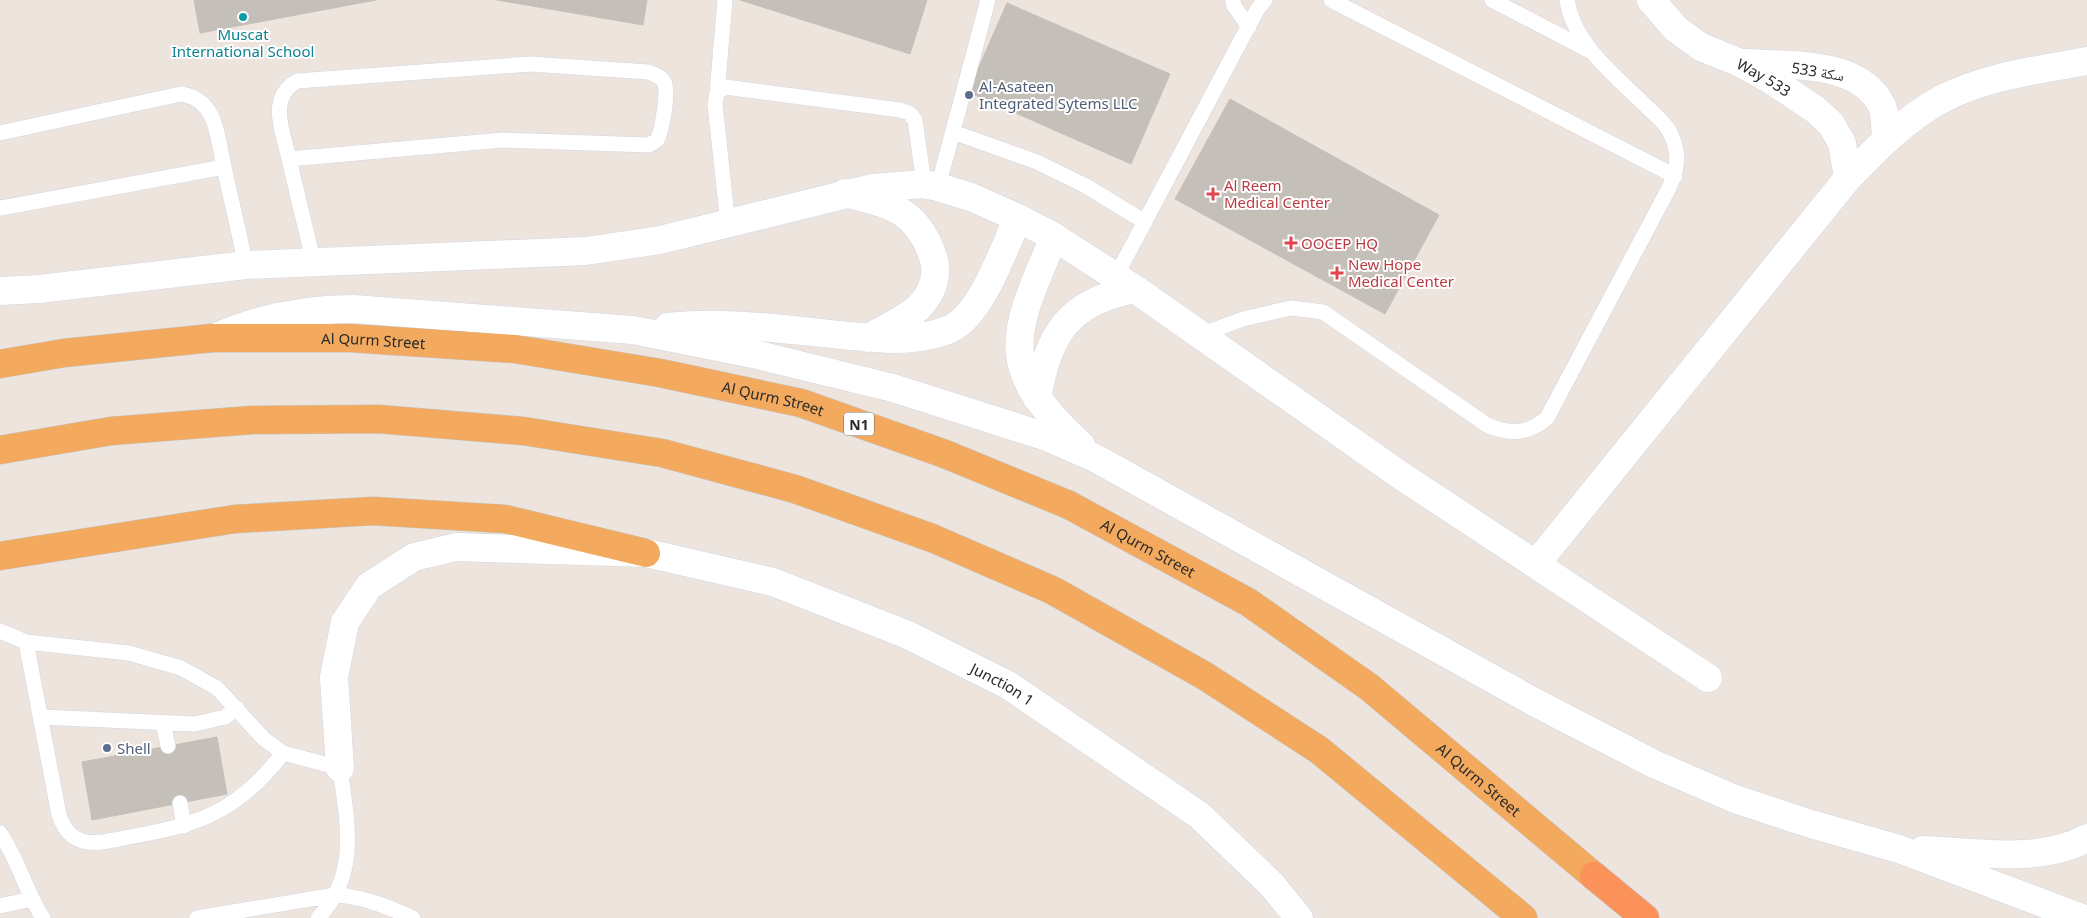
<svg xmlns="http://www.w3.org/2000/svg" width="2087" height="918" font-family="'Noto Sans','Noto Naskh Arabic',sans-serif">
<rect width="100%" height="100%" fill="#ece4dd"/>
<!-- building -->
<path fill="#c4bfb8" stroke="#c7c0b7" d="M194,0H376L200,33Z
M497,0H647L643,25Z
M740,0H927L910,54Z
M1007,3L1170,74L1131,164L968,92Z
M1230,99L1439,215L1385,314L1175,199Z
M217,737L227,794L92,820L82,762Z"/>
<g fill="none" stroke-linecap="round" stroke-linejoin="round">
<defs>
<path id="service" d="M1233,0L1234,6L1249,27
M1331,0L1675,176
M1492,0L1590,51
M530,64L648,72C654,74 661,76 664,82C669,91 662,131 657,140L649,145L503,140L289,159C283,132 267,98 297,81Z
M717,93L725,0
M953,132L1037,162L1086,186L1145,222
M0,133L181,94C218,100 217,137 224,167L0,208
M289,159L313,260
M224,167L246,265
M938,187L988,0
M728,225L715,104L717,93L725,87L900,110L909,113L915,120L924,184
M1116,276L1257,10L1265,0
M1200,335L1243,319L1291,308L1323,312L1487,425C1510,435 1528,434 1547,418L1669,188C1677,171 1680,155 1672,137C1667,124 1655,115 1645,105C1615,75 1574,45 1567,0
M0,631L26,642L129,653L181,668L217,688L264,739L283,753L340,768C347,822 360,874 318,918
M26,642L59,815C66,836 80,845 102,842C183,827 230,823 283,753
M41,717L195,724L225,717L237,708
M163,723L168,746
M180,803L184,826
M0,833C19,860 25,891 43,918
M0,906L32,899
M197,918L335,895C362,896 388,907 413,918"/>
<g id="minor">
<path id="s1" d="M1651,0L1676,29L1701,47L1738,62L1771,80L1816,110L1831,124L1842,143L1848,178"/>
<path d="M1747,63C1791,66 1857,60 1881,104C1886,113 1885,128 1886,138"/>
<path d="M1536,564L1848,178C1876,149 1906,118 1942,99C1986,76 2039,70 2087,61"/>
</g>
<g id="tertiary">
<path d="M0,291L39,289L246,265L586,251L660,240L872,188L924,184L938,187L971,197L1018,218L1054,237L1135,289L1400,475L1708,678"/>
<path id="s2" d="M340,768L334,677L345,622L369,586L414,557L456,547L646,553L773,582L908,635L1008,685L1199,815L1272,885L1299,918"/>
</g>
<path id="secondary" d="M845,193C892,205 919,210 934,260C938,277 932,293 920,306C906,320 885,328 868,338
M1054,237C1013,334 994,366 1081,445
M668,327C741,319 816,335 889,339C909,339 931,337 950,329C982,314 1003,250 1018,218
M214,338C259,318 304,309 353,309L633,330L758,355L893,388L1047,437L1097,459L1534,702L1654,764L1735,799L1811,824L1899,849L2082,918
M1037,398C1049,334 1067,302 1135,289
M1923,850C1975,852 2040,864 2087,838"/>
<g id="trunk">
<path id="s3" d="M0,364L64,353L212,338H350L515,349L660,373L801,403L945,454L1069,505L1248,602L1369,687L1594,876"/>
<path d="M0,450L111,431L252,420L378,419L523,431L662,453L795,489L932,538L1052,590L1205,676L1319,750L1523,918"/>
<path d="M0,556L235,519L373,511L505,519L646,553"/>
</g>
<path id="motorway" d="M1594,876L1645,918"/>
</defs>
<!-- service casing -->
<use href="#service" stroke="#d2d7e3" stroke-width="16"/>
<!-- minor casing -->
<use href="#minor" stroke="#d2d7e3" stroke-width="29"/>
<!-- tertiary casing -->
<use href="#tertiary" stroke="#d2d7e3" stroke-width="29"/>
<!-- secondary casing -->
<use href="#secondary" stroke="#d2d7e3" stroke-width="29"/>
<!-- trunk casing -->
<use href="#trunk" stroke="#c3c3c3" stroke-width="29"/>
<!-- motorway casing -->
<use href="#motorway" stroke="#c3c3c3" stroke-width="29"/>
<!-- service -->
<use href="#service" stroke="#fff" stroke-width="15"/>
<!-- minor -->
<use href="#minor" stroke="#fff" stroke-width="28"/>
<!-- tertiary -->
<use href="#tertiary" stroke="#fff" stroke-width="28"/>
<!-- secondary -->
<use href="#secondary" stroke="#fff" stroke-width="28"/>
<!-- trunk -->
<use href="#trunk" stroke="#f4aa5e" stroke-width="28"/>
<!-- motorway -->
<use href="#motorway" stroke="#fa925a" stroke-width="28"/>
</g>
<!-- markers -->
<circle fill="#0f9aa8" stroke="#fff" stroke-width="2" cx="243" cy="17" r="5"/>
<g fill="#5c6f8a" stroke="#fff" stroke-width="2">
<circle cx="969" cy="95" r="5"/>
<circle cx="107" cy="748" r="5"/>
</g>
<g fill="#e0444e" stroke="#fff" stroke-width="2">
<path d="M1210.5 186.5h5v5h5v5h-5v5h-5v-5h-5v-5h5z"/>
<path d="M1288.5 235.5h5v5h5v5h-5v5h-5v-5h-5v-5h5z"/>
<path d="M1334.5 265.5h5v5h5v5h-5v5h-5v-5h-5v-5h5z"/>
</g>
<g text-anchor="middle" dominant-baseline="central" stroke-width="4" stroke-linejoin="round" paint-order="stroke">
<!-- shield labels -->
<rect fill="#fff" stroke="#6a6a6a" stroke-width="1" x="844" y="412.5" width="30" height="23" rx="4"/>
<g font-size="14" font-weight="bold" fill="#2a2a2a">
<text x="859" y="424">N1</text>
</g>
<!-- culture labels -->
<g font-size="15" fill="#0d838f" stroke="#fff">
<text x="243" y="34">Muscat<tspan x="243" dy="17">International School</tspan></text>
</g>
<!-- street labels -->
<g font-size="15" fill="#2a2a2a" stroke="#fff">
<text transform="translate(1818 71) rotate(9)">سكة 533</text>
<text stroke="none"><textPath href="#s1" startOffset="139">Way 533</textPath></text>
<text stroke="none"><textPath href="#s3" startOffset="375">Al Qurm Street</textPath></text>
<text stroke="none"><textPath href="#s3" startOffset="780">Al Qurm Street</textPath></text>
<text stroke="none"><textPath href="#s3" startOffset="1185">Al Qurm Street</textPath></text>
<text stroke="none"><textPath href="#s2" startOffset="859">Junction 1</textPath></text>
<text stroke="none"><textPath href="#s3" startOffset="1590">Al Qurm Street</textPath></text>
</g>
<!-- service labels -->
<g font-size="15" fill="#4e5e75" stroke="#fff" text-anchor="start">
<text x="979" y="86">Al-Asateen<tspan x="979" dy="17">Integrated Sytems LLC</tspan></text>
<text x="117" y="748">Shell</text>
</g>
<!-- health labels -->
<g font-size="15" fill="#be3a42" stroke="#fff" text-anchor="start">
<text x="1224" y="185">Al Reem<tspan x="1224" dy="17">Medical Center</tspan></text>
<text x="1301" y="243">OOCEP HQ</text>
<text x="1348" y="264">New Hope<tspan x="1348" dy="17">Medical Center</tspan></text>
</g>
</g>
</svg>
